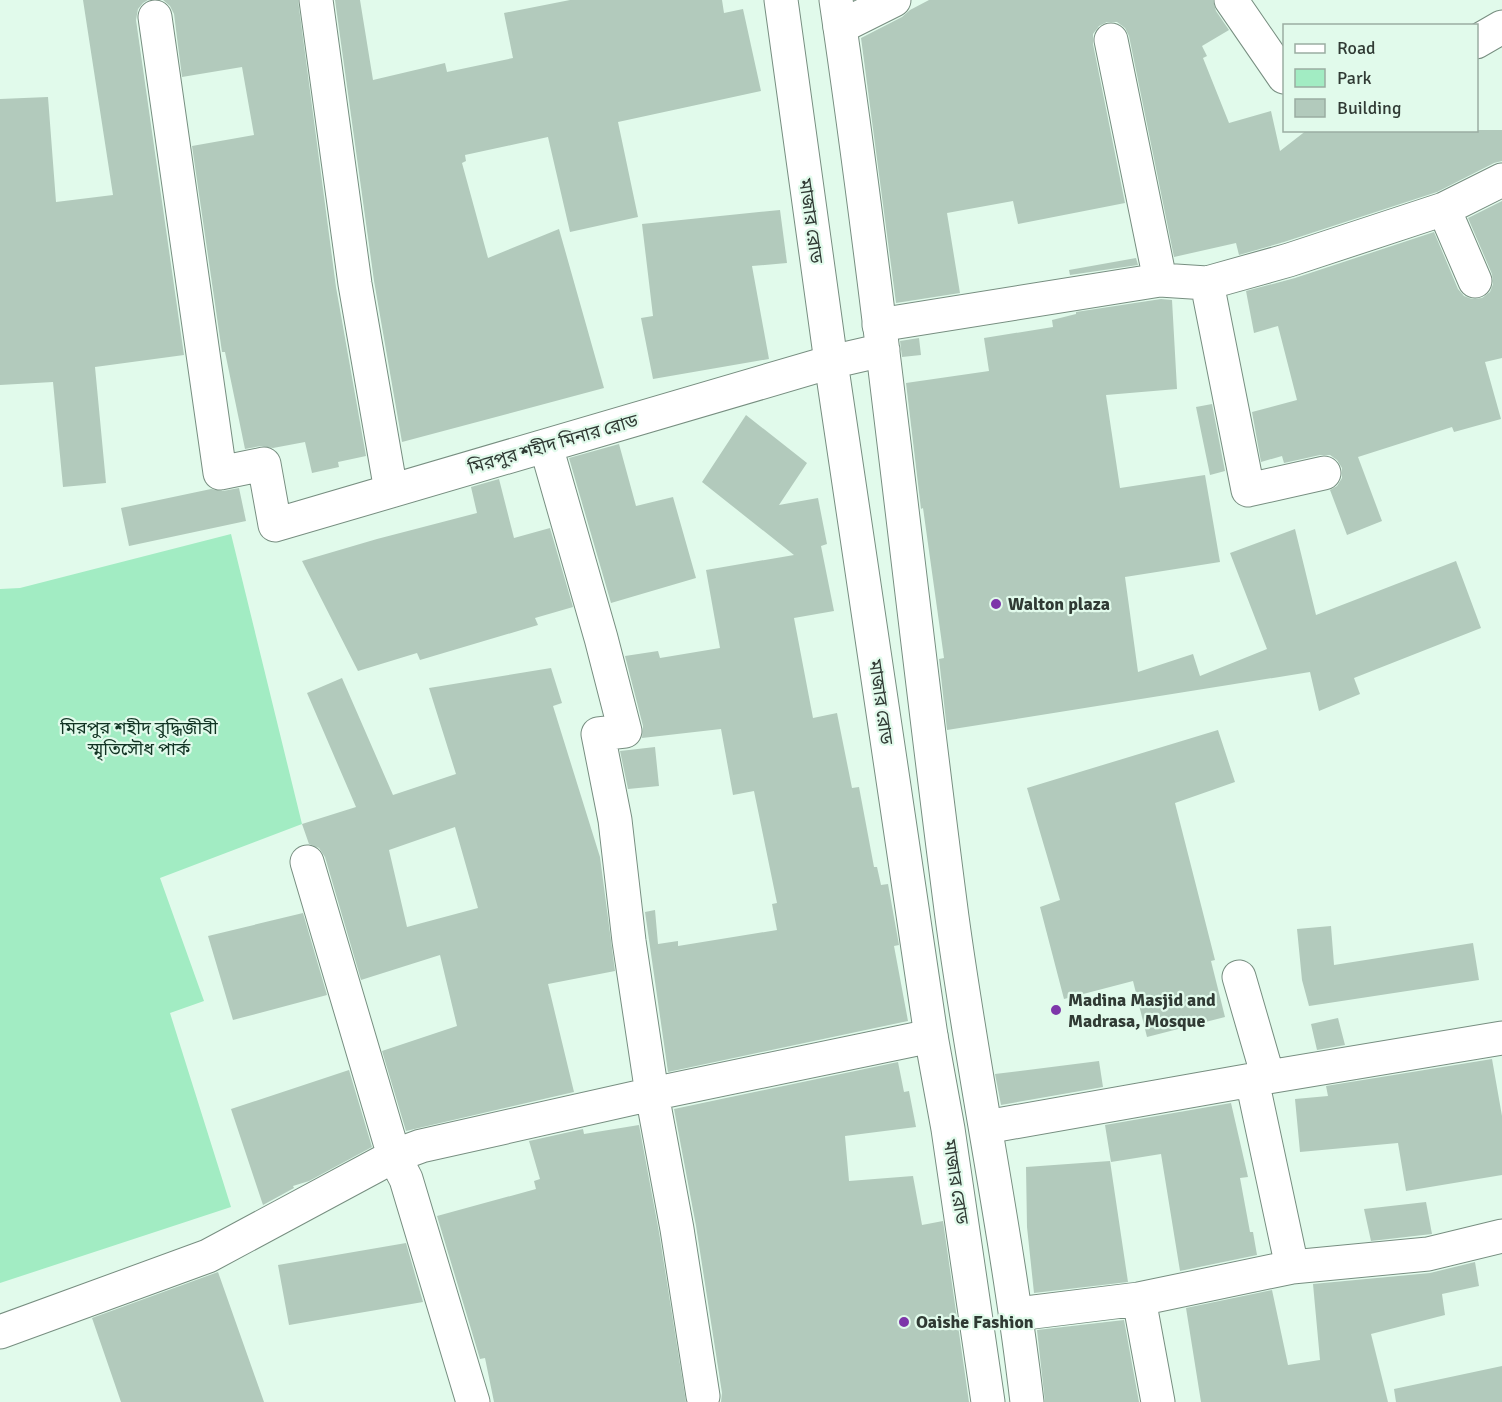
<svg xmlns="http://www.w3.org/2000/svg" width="1502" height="1402" font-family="Signika,'Noto Sans Bengali',sans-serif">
<rect width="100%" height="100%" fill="#e1faeb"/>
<!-- green -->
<path fill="#a2ecc3" d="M231,534L302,824L160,878L204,1001L170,1013L231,1207L0,1283V589L20,588Z"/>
<!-- building -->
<path fill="#b2cabc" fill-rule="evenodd" d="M83,0H148L143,3L138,9L136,20L184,355L95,367L106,483L63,487L53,382L0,385V99L48,97L56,202L113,195Z
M163,0H298L336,287L366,456L338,462L339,467L312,473L305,442L273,448L261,446L245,449L225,352H222L192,146L254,135L242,67L182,77L174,14L170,6Z
M335,0H360L373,80L445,63L447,72L513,58L504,13L570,0H722L724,13L743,9L761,91L618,122L638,217L570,232L548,137L465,155L466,161L462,163L488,258L559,229L604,388L402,442L374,281Z
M929,0H1213L1216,11L1229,30L1202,46L1207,56L1203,58L1229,123L1271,111L1280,151L1307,130H1502V161L1494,163L1437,192L1284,242L1239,255L1236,243L1174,257L1129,36L1125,28L1117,22H1107L1099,26L1093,34V44L1125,203L1018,224L1013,201L947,213L960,293L896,303L861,38L902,17L910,10Z
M1502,201V358L1485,362L1501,419L1454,432L1452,427L1358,457L1382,521L1347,535L1330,490L1337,486L1342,478V468L1337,460L1330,455H1320L1284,463L1282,456L1261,462L1252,412L1297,400L1278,326L1254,333L1246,291L1295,278L1434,232L1458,289L1464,296L1472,299L1482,298L1490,292L1493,284L1492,274L1468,218Z
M780,210L787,263L752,266L769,359L653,379L641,318L653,316L642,224Z
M1136,258L1138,265L1070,275L1069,270Z
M1161,299L1172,300L1177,389L1106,395L1120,488L1205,475L1220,562L1125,577L1138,672L1193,654L1200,676L1267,649L1230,553L1295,529L1316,615L1456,561L1481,628L1354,678L1360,694L1319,711L1310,672L947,730L939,659L944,658L923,508L921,509L906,383L989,371L984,338L1053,327L1052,320L1076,314V312Z
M919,338L921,355L902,357L900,341Z
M1212,404L1225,471L1210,475L1196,407Z
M746,415L807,463L779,505L818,498L827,544L821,546L834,611L794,618L813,718L837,713L852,788L859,787L874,867H877L881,885L888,884L899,945L894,946L908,1021L668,1072L645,912L655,910L658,944L678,941V946L777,930L772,904L777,903L754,791L733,795L721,729L642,738L643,726L625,656L658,651L660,658L720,648L706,570L794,555L702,482Z
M619,444L636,506L673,497L696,578L611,603L569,458Z
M499,479L514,538L550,528L573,607L535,618L538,625L420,660L417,653L358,671L302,561L377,539L477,513L471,487Z
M239,488L246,521L129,546L121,508L211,489L223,491Z
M551,668L562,703L553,706L600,857L615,971L548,984L574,1092L406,1131L382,1051L457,1026L440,955L361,980L325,857L319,848L309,844L302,824L356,807L307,693L342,678L393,795L456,774L429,688ZM455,827L478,908L407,927L389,850Z
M1218,730L1235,782L1175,803L1215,960L1211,961L1225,1017L1147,1037L1133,981L1064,999L1040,907L1060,900L1027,788Z
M655,747L659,786L628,789L620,751Z
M303,913L327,995L233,1020L208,936Z
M1331,926L1334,965L1473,943L1479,980L1309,1006L1302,980L1297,929Z
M1338,1018L1345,1045L1317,1050L1311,1024Z
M1492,1059L1502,1116V1175L1406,1191L1398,1143L1300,1152L1295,1099L1328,1096L1326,1086Z
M1099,1061L1103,1087L1001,1105L995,1074Z
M898,1062L904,1092L909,1091L916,1127L845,1136L849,1181L913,1176L922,1225L943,1221L969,1402H721L722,1393L696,1226L674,1109Z
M349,1070L372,1147L309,1181L293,1186L294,1188L263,1205L231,1109Z
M1231,1103L1248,1177L1240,1178L1250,1232H1253L1257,1255L1180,1271L1161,1154L1111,1162L1105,1125Z
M639,1125L659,1232L686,1402H494L485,1358L480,1359L437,1216L536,1189L534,1181L540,1179L529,1141L583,1129L584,1134Z
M1110,1161L1128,1282L1034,1293L1027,1227L1026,1167Z
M1426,1202L1432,1234L1371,1241L1364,1209Z
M406,1243L423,1302L289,1325L278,1265Z
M1475,1262L1479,1286L1442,1294L1445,1315L1371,1334L1388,1402H1201L1186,1308L1272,1290L1288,1365L1320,1360L1313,1284L1430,1273Z
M218,1272L264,1402H121L92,1318Z
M1124,1320L1139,1402H1045L1037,1330Z
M1502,1366V1402H1396L1394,1389Z"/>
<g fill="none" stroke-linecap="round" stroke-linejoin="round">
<defs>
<path id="street" d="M316,0L355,284L391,491
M1231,0L1284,77
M155,17L220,473L264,464L275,525L831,362
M840,27L894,0
M1111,40L1160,280
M1476,42L1502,27
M1444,209L1475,281
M1207,283L1248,490L1324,473
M879,325L1160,280L1207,283L1289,260L1444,209L1502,180
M546,446L601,638L625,731L598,734L615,820L629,941L652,1094L677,1229L703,1396
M307,862L394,1156L406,1179L473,1402
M1239,977L1268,1077L1252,1080
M1268,1077L1502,1038
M986,1127L1252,1080L1292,1267
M1139,1299L1158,1402
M1017,1314L1139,1299L1292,1267L1428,1254L1502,1236
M0,1332L208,1256L394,1156L421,1146L652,1094L931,1036"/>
<path id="secondary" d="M781,0L831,362L931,1036L948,1129L988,1402
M836,0C881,305 912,612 952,917C974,1079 1008,1239 1027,1402
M831,362L883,350"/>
</defs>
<!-- street casing -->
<use href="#street" stroke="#778e80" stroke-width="35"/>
<!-- secondary casing -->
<use href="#secondary" stroke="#778e80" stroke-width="35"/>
<!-- street -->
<use href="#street" stroke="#fff" stroke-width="33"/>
<!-- secondary -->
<use href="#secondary" stroke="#fff" stroke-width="33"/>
</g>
<!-- markers -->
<g fill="#7d36a9" stroke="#e1faeb" stroke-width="2">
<circle cx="996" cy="604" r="6"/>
<circle cx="1056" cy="1010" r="6"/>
<circle cx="904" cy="1322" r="6"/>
</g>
<g text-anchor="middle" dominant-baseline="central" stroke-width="4.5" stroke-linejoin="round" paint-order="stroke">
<!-- street labels -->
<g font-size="18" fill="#303a34" stroke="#e1faeb">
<text transform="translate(811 221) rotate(82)">মাজার রোড</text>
<text transform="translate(553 444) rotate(-16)">মিরপুর শহীদ মিনার রোড</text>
<text transform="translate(881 702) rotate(82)">মাজার রোড</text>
<text transform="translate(956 1182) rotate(81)">মাজার রোড</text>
</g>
<!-- poi labels -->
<g font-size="18" font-weight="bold" fill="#303a34" stroke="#e1faeb" text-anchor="start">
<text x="1008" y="604">Walton plaza</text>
<text x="1068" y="1000">Madina Masjid and<tspan x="1068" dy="21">Madrasa, Mosque</tspan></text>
<text x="916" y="1322">Oaishe Fashion</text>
</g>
<!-- park labels -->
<g font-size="18" fill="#113323" stroke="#e1faeb">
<text x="139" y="728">মিরপুর শহীদ বুদ্ধিজীবী<tspan x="139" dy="21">স্মৃতিসৌধ পার্ক</tspan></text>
</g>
</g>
<!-- legend -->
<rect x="1283" y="24" width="195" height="108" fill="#e1faeb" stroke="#9aada2" stroke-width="1.5"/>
<rect x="1295" y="44" width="30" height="9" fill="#ffffff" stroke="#9aada2" stroke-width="1.5"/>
<text x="1337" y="54" font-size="18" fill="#303a34">Road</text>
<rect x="1295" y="69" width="30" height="18" fill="#a2ecc3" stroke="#9aada2" stroke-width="1.5"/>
<text x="1337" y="84" font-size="18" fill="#303a34">Park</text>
<rect x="1295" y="99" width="30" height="18" fill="#b2cabc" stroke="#9aada2" stroke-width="1.5"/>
<text x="1337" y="114" font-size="18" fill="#303a34">Building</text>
</svg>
